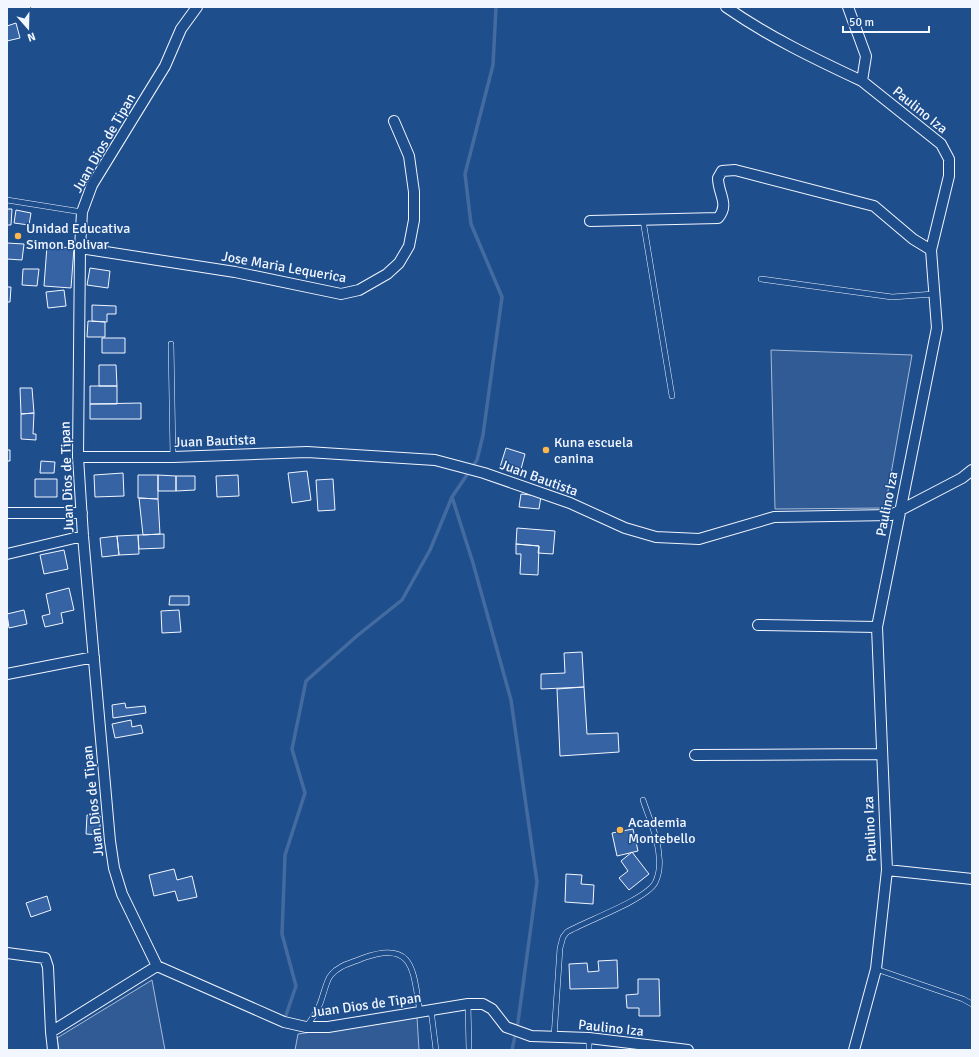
<svg xmlns="http://www.w3.org/2000/svg" width="979" height="1057" font-family="Signika,sans-serif">
<rect width="100%" height="100%" fill="#1f4e8c"/>
<!-- built -->
<path fill="#305b95" stroke="#a8bbd7" d="M771,350L912,355L885,508L775,509Z
M152,980L165,1050H59L57,1038Z
M417,1017L419,1050H295L298,1034Z"/>
<g fill="none" stroke-linecap="round" stroke-linejoin="round">
<!-- stream -->
<path stroke="#446ba0" stroke-width="3.5" d="M496,7L493,65L465,174L471,224L502,297L483,435L477,460L452,497L473,563L511,700L537,882L518,1022L512,1050
M284,1021L296,986L282,934L285,855L305,793L292,749L306,681L358,635L402,600L430,550L452,497"/>
</g>
<!-- building -->
<path fill="#3563a3" stroke="#f2f6ff" d="M16,23L20,38L7,41V26Z
M7,209H12L11,225H7Z
M16,210L31,213L29,225L14,223Z
M7,243L24,244L22,260L7,259Z
M47,246L74,248L71,288L44,286Z
M90,268L110,271L108,288L87,285Z
M23,269H39L37,286L22,285Z
M7,287H11L10,302H7Z
M64,290L66,306L48,308L46,292Z
M92,305L116,306V314H107V322L92,321Z
M88,321L105,322V337H87Z
M102,338H125V353H102Z
M99,365H116L117,386H99Z
M90,386H117V404H90Z
M20,388H32L34,413L21,414Z
M141,403V419H90V404Z
M34,413L33,434H36V440L21,439V414Z
M506,448L525,454L520,473L500,467Z
M7,450H10V461H7Z
M41,461L55,462L54,473H40Z
M307,471L311,500L292,503L288,473Z
M123,473L124,496L95,497L94,475Z
M138,475H158V499L138,498Z
M158,475L176,476V491H158Z
M238,475L239,496L217,497L216,476Z
M176,476H195V490L176,491Z
M35,479H57V497H35Z
M333,479L335,510L318,511L316,480Z
M521,494L541,496L539,509L519,507Z
M139,498L158,499L160,534L143,535Z
M517,528L555,531L553,554L538,553L539,546L516,544Z
M164,534V548L139,549L138,535Z
M138,535L139,554L119,555L117,536Z
M117,536L119,555L102,557L100,538Z
M516,544L539,546L538,575L520,574L521,554H516Z
M64,550L68,569L44,574L40,555Z
M69,588L74,610L61,613L63,623L45,627L42,616L50,614L46,594Z
M170,596H189V605H169Z
M24,610L27,624L9,628L7,614Z
M179,610L181,632L162,633L161,611Z
M582,652L584,687L541,689V674L565,673L564,653Z
M584,687L587,734L618,733L619,752L560,756L557,689Z
M125,703L126,708L145,706L146,713L113,718L112,705Z
M131,720L132,727L141,725L143,733L115,738L112,724Z
M87,815L100,816V835L86,834Z
M633,829L638,851L617,856L612,833Z
M632,852L649,874L629,890L619,878L628,871L621,861Z
M174,869L177,880L192,876L197,897L178,901L175,891L154,896L149,875Z
M566,874L582,875L581,884L594,885L593,904L565,902Z
M47,896L51,910L31,917L26,903Z
M617,960L618,988L570,989L569,964L587,963L588,972L599,971L598,961Z
M638,979H659L660,1016H639V1008H627L626,995L638,994Z"/>
<g fill="none" stroke-linecap="round" stroke-linejoin="round">
<defs>
<path id="lane" d="M7,200L82,212
M643,220L672,396
M761,279L892,297L934,294
M171,344L173,457
M876,969L963,999L972,1004
M468,1004L469,1050
M431,1010L436,1050
M306,1027C311,1020 316,1014 319,1006C323,998 326,980 331,975C339,965 352,963 363,958C415,939 413,972 420,1012
M554,1037L560,948L563,937L567,932C586,921 645,900 655,883C659,875 660,864 659,856C658,837 649,818 643,800
M589,1050V1038"/>
<path id="street" d="M197,7L181,29L165,66L92,185L82,212L80,248L78,457L83,536L110,841L114,868L122,894L157,966L284,1022L306,1027H328L468,1004H483L492,1009L506,1027L531,1036L589,1038L688,1050
M726,7C769,37 815,59 862,81
M848,7L866,56L862,81L941,144L949,159V176L931,250L937,328L877,627L887,870L876,969L854,1050
M590,221L718,218C730,204 718,194 718,178L722,171L735,170L874,206L913,239L931,250
M80,248L235,272L341,294L359,290L387,274L399,263L409,246L414,220V192L409,156L394,121
M78,457H173L307,452L435,460L484,473L570,503L625,528L656,537L699,539L774,517L891,515L962,478L972,470
M7,513H82
M7,554L83,536
M758,625L877,627
M7,674L94,657
M695,755L881,754
M887,870L972,879
M7,953L45,958L48,967L51,1032
M53,1050L51,1032L157,966"/>
</defs>
<!-- lane casing -->
<use href="#lane" stroke="#f2f6ff" stroke-width="6"/>
<!-- street casing -->
<use href="#street" stroke="#f2f6ff" stroke-width="12"/>
<!-- lane -->
<use href="#lane" stroke="#1f4e8c" stroke-width="5"/>
<!-- street -->
<use href="#street" stroke="#1f4e8c" stroke-width="10"/>
</g>
<!-- markers -->
<g fill="#ffb74d" stroke="#1f4e8c" stroke-width="1.5">
<circle cx="18" cy="236" r="4"/>
<circle cx="546" cy="450" r="4"/>
<circle cx="620" cy="830" r="4"/>
</g>
<g text-anchor="middle" dominant-baseline="central" stroke-width="3" stroke-linejoin="round" paint-order="stroke">
<!-- street labels -->
<g font-size="14" fill="#f2f6ff" stroke="#1f4e8c">
<text transform="translate(920 110) rotate(39)">Paulino Iza</text>
<text transform="translate(104 143) rotate(-60)">Juan Dios de Tipan</text>
<text transform="translate(284 267) rotate(10)">Jose Maria Lequerica</text>
<text transform="translate(215 441) rotate(-2)">Juan Bautista</text>
<text transform="translate(67 477) rotate(-92)">Juan Dios de Tipan</text>
<text transform="translate(539 478) rotate(20)">Juan Bautista</text>
<text transform="translate(887 504) rotate(-79)">Paulino Iza</text>
<text transform="translate(93 801) rotate(-96)">Juan Dios de Tipan</text>
<text transform="translate(870 829) rotate(-93)">Paulino Iza</text>
<text transform="translate(366 1005) rotate(-8)">Juan Dios de Tipan</text>
<text transform="translate(611 1028) rotate(6)">Paulino Iza</text>
</g>
<!-- poi labels -->
<g font-size="14" fill="#f2f6ff" stroke="#1f4e8c" text-anchor="start">
<text x="26" y="228">Unidad Educativa<tspan x="26" dy="16">Simon Bolivar</tspan></text>
<text x="554" y="442">Kuna escuela<tspan x="554" dy="16">canina</tspan></text>
<text x="628" y="822">Academia<tspan x="628" dy="16">Montebello</tspan></text>
</g>
</g>
<!-- border -->
<rect width="979" height="1057" fill="none" stroke="#f2f6ff" stroke-width="16"/>
<!-- north arrow -->
<g transform="translate(28 28) rotate(160)" stroke="#1f4e8c" stroke-width="3" paint-order="stroke">
<path d="M0-3L7 15L0 10L-7 15Z" fill="#f2f6ff"/>
<text y="-6" font-size="11" font-weight="bold" text-anchor="middle" fill="#f2f6ff">N</text>
</g>
<!-- scale -->
<path d="M843 26v6h86v-6" fill="none" stroke="#f2f6ff" stroke-width="2"/>
<text x="849" y="26" font-size="12" fill="#f2f6ff" stroke="#1f4e8c" stroke-width="3" paint-order="stroke">50 m</text>
</svg>
